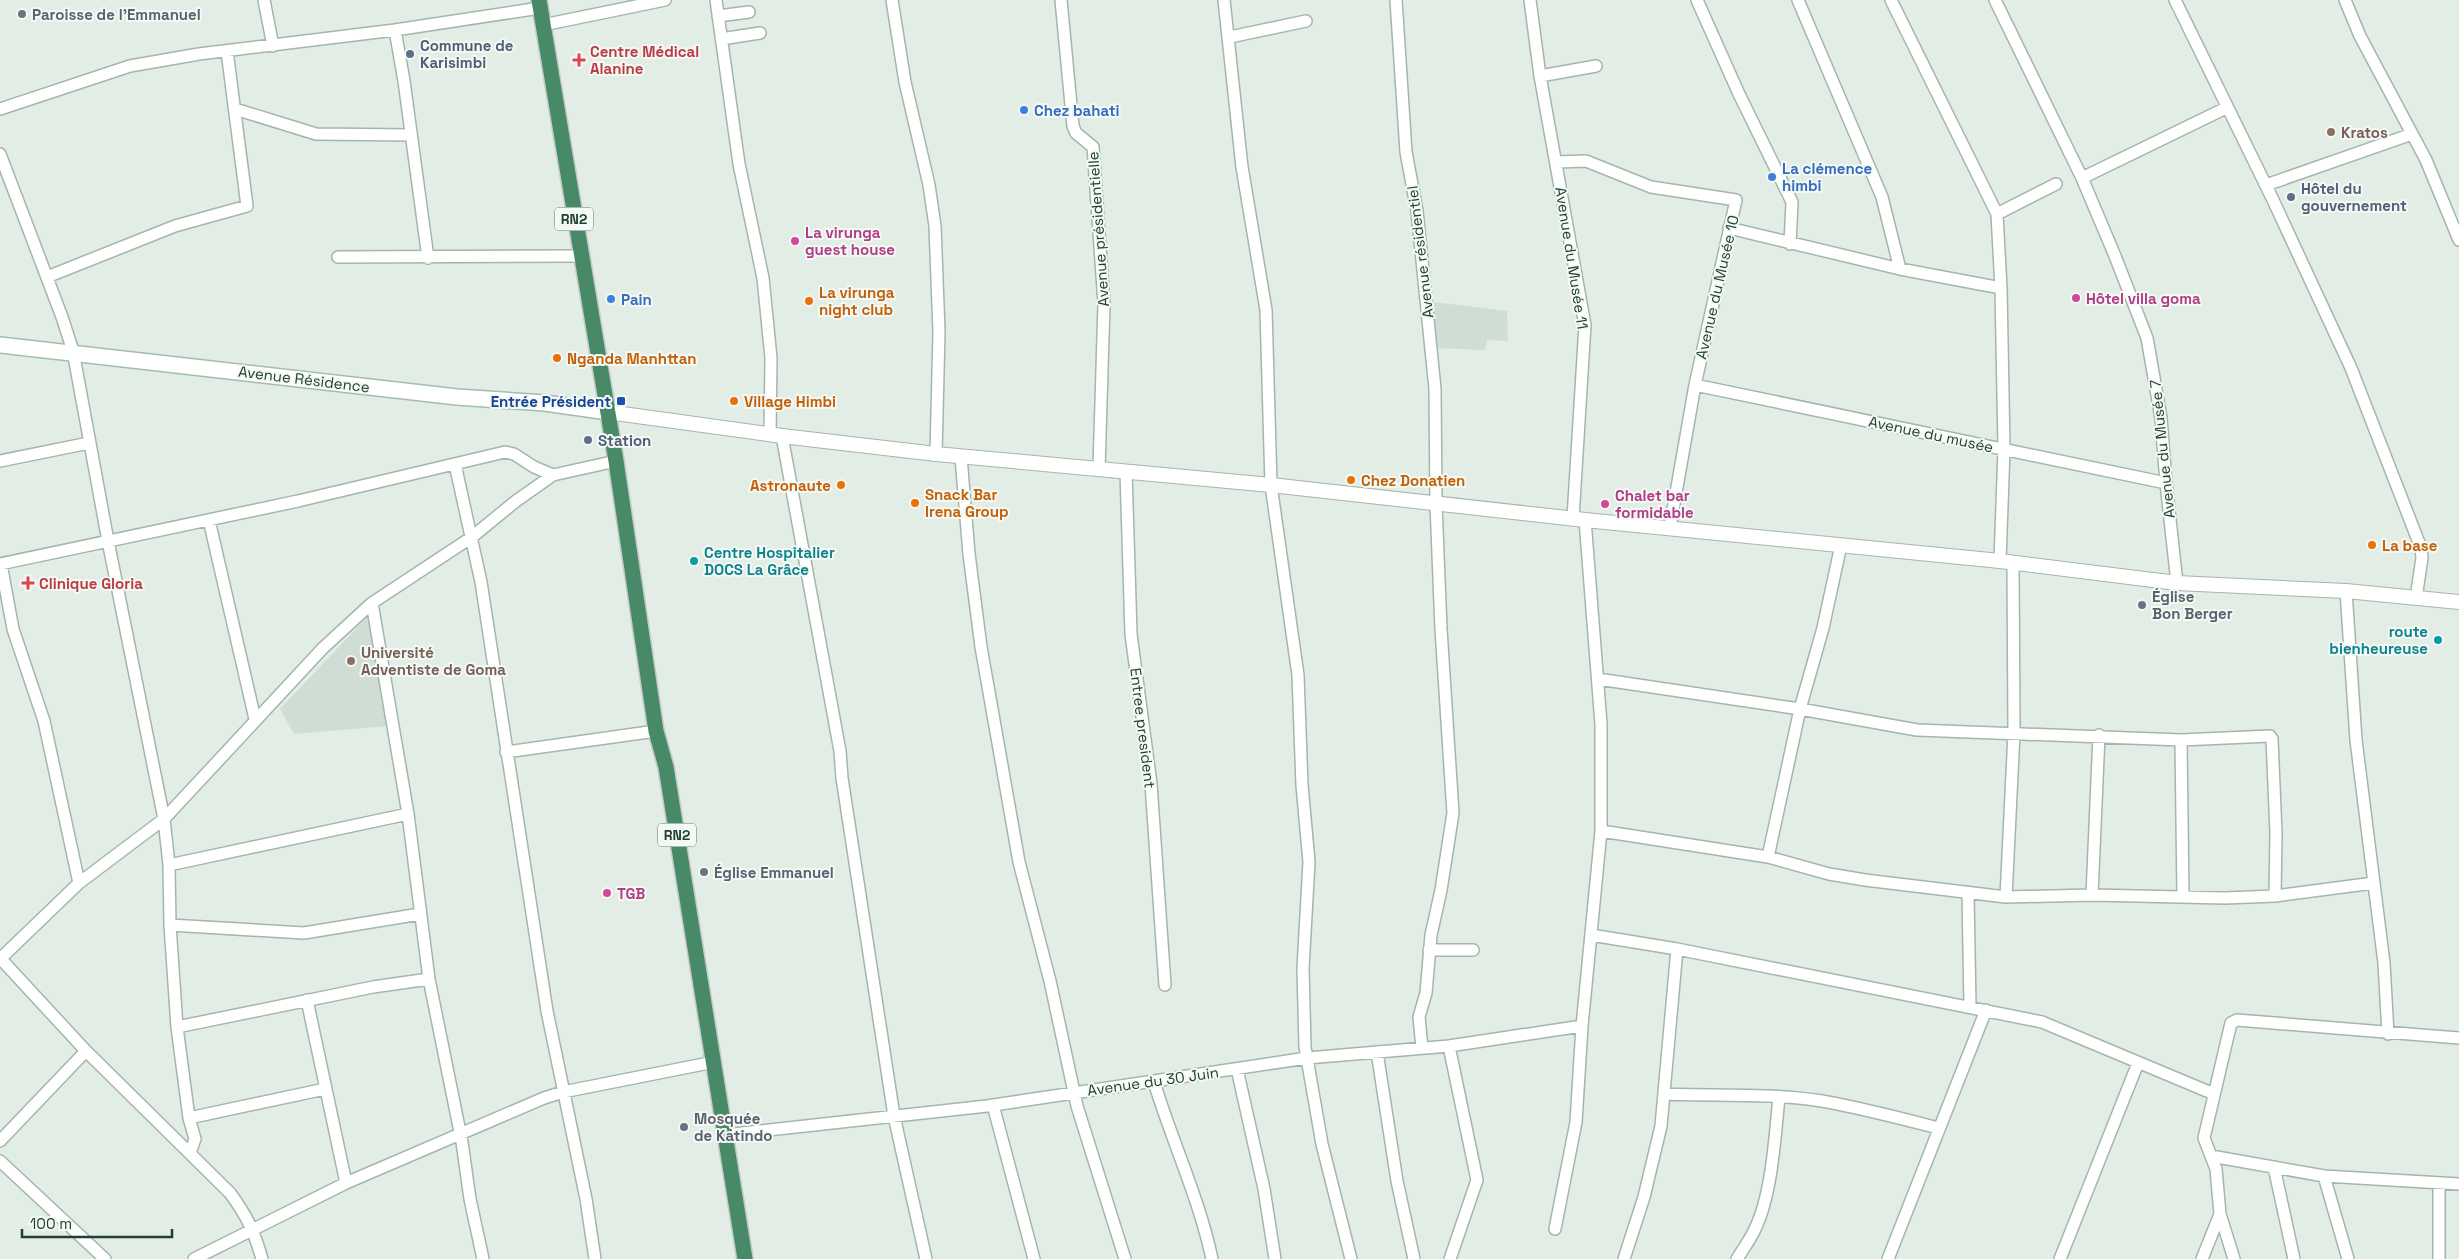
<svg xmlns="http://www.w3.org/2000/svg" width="2459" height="1259" font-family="'Space Grotesk',sans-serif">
<rect width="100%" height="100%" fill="#e2ede5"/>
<!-- built -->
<path fill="#d0ddd4" d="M1433,302L1507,311L1508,341L1487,340L1485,350L1435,348Z
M370,614L389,726L294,734L280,709Z"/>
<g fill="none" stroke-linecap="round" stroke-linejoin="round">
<defs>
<path id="minor" d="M264,0L273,46
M716,0L739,164L763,278L771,358L770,435
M892,0L905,82L929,185L935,226L939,332L936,454
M1061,0L1073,126L1076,133L1093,147L1104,304L1099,468
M1224,0L1242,167L1266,310L1271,485L1298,675L1302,785L1309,862L1303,968L1305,1047L1322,1144L1351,1259
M1396,0L1406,152L1417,211L1435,389L1436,504L1441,629L1453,813L1441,890L1431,935L1426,993L1419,1017L1422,1048
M1530,0L1540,76L1585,325L1573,518
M1697,0L1739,94L1792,202L1790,244
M1798,0L1882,197L1900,269
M1891,0L1997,214L2001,288L2004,449L2000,561
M1995,0L2082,178L2115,256L2147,338L2161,418L2166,483L2177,583
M2175,0L2273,200L2351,368L2421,548L2422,558L2416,598
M2345,0L2360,36L2426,160L2459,240
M718,16L749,12
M543,25L665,0
M395,30L404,81L428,258
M1230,37L1306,21
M721,39L760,33
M1540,76L1596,66
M0,109L130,66L199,54L395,30L540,8
M235,109L316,134L411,135
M0,154L62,317L73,351L108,541L164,819L169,865L170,925L177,1027L189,1118L195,1139L190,1153
M1557,162L1586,161L1651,187L1736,200L1695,385L1670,527
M2082,178L2226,108
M2266,185L2412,134
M1997,214L2056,184
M1729,228L1900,269L2001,288
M338,257L580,256
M47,277L175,226L247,206L227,51
M1695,385L2166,483
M782,436L840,751L842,778L894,1116L926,1259
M961,457L969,554L981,647L1019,862L1050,981L1077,1106L1125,1259
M0,461L89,443
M455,464L481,582L547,1011L586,1199L595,1259
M1126,471L1131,634L1151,784L1165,985
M209,520L255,719
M0,564L298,501L505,452L514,454L534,467L553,475
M1,564L13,629L44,721L79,883
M2346,591L2356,740L2384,963L2388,1034
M372,603L408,814L429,979L462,1142L470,1199L483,1259
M1598,679L1800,709L1917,730L2181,740L2270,736L2272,739L2276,833L2275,896
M2181,740L2183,897
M506,752L656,731
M1601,831L1768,857L1829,874L1865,880L2006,897L2092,895L2225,898L2275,896L2374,883
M1768,857L1800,709L1823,628L1841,545
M169,865L408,814
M1968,893L1970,1007
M2092,895L2099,735
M2006,897L2014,733L2013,563
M170,925L304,933L420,914
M1591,935L1677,949L2042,1022L2214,1094
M1429,950H1473
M0,958L86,1051L230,1193C247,1216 254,1231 262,1259
M0,959L79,883L164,819L323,648L372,603L472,537L516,501L553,475L616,461
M307,1000L346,1183
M177,1027L373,987L429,979
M1449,1046L1477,1180L1450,1259
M1377,1052L1397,1181L1414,1259
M1237,1069L1264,1189L1275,1259
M1154,1082C1172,1141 1199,1198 1212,1259
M1665,1094C1717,1096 1771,1093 1822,1101C1861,1108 1900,1118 1938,1128
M993,1105L1034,1259
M189,1118L325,1089
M724,1135L987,1106L1307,1058L1449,1046L1582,1026
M0,1141L86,1051
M2211,1156L2324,1176L2459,1184
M0,1161L105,1259
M2274,1167L2294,1259
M2324,1176L2348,1259
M1555,1229L1576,1122L1582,1026L1601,831V724L1585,520
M194,1259L346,1183L544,1098L563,1092L714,1062
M1624,1259L1644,1197L1661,1126L1677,949
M1737,1259C1743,1249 1750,1240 1755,1229C1772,1194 1775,1136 1779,1097
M1888,1259L1986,1010
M2060,1259L2138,1063
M2202,1259L2220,1214
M2234,1259L2220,1214L2216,1169L2204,1138L2231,1023L2237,1020L2459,1038
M2439,1259V1183"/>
<path id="tertiary" d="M608,412L782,436L936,454L1271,485L1585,520L2000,561L2177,583L2346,591L2459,602"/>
<path id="secondary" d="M0,345L457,397L545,403L608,412"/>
<path id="trunk" d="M539,0L616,461L656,731L666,767L745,1259"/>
</defs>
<!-- minor casing -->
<use href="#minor" stroke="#a4b6ab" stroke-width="14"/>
<!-- tertiary casing -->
<use href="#tertiary" stroke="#a4b6ab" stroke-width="16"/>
<!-- secondary casing -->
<use href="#secondary" stroke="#a3bdad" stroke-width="18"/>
<!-- trunk casing -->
<use href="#trunk" stroke="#c1cac5" stroke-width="18"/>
<!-- minor -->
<use href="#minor" stroke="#fff" stroke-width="11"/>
<!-- tertiary -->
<use href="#tertiary" stroke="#fff" stroke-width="14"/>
<!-- secondary -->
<use href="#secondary" stroke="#fff" stroke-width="15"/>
<!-- trunk -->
<use href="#trunk" stroke="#488a68" stroke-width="15"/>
</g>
<!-- markers -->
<g fill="#6b7280" stroke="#f3f9f5" stroke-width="2">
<circle cx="22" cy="14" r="5"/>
<circle cx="2142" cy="605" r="5"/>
<circle cx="704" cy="872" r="5"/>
<circle cx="684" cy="1127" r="5"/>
</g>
<g fill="#5c6f8a" stroke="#f3f9f5" stroke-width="2">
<circle cx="410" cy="54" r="5"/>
<circle cx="2291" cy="197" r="5"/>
<circle cx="588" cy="440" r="5"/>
</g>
<g fill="#e0444e" stroke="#f3f9f5" stroke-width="2">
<path d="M576.5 52.5h5v5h5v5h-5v5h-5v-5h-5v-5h5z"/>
<path d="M25.5 575.5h5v5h5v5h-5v5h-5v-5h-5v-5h5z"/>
</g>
<g fill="#3f7fe0" stroke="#f3f9f5" stroke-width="2">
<circle cx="1024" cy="110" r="5"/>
<circle cx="1772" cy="177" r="5"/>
<circle cx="611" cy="299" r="5"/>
</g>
<g fill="#8d6e63" stroke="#f3f9f5" stroke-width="2">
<circle cx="2331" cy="132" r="5"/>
<circle cx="351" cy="661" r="5"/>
</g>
<g fill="#d1479c" stroke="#f3f9f5" stroke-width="2">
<circle cx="795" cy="241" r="5"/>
<circle cx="2076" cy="298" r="5"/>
<circle cx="1605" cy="504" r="5"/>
<circle cx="607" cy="893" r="5"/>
</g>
<g fill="#e8710a" stroke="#f3f9f5" stroke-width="2">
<circle cx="809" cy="301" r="5"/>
<circle cx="557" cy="358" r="5"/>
<circle cx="734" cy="401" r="5"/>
<circle cx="1351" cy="480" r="5"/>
<circle cx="841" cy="485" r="5"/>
<circle cx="915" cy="503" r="5"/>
<circle cx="2372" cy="545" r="5"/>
</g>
<rect fill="#1a4fb4" stroke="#f3f9f5" stroke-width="2" x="616" y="396" width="10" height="10" rx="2.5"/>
<g fill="#0f9aa8" stroke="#f3f9f5" stroke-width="2">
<circle cx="694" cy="561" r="5"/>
<circle cx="2438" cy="640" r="5"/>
</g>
<g text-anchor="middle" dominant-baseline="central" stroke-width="4" stroke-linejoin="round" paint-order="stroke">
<!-- shield labels -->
<g fill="#f3f9f5" stroke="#60786a" stroke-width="1">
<rect x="555" y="207.5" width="38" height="23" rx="4"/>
<rect x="658" y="823.5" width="38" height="23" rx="4"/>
</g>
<g font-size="14" font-weight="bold" fill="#21402f">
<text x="574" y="219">RN2</text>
<text x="677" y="835">RN2</text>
</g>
<!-- worship labels -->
<g font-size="15" font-weight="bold" fill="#5b616d" stroke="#f3f9f5" text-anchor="start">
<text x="32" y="14">Paroisse de l'Emmanuel</text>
<text x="2152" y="596">Église<tspan x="2152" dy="17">Bon Berger</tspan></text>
<text x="714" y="872">Église Emmanuel</text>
<text x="694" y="1118">Mosquée<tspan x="694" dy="17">de Katindo</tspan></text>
</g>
<!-- service labels -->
<g font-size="15" font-weight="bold" fill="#4e5e75" stroke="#f3f9f5" text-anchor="start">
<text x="420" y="45">Commune de<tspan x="420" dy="17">Karisimbi</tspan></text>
<text x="2301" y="188">Hôtel du<tspan x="2301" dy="17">gouvernement</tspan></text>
<text x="598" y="440">Station</text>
</g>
<!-- health labels -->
<g font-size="15" font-weight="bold" fill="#be3a42" stroke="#f3f9f5" text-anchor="start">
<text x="590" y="51">Centre Médical<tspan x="590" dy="17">Alanine</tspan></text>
<text x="39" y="583">Clinique Gloria</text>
</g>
<!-- shop labels -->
<g font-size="15" font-weight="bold" fill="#366cbe" stroke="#f3f9f5" text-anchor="start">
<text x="1034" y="110">Chez bahati</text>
<text x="1782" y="168">La clémence<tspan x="1782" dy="17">himbi</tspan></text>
<text x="621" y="299">Pain</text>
</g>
<!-- education labels -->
<g font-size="15" font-weight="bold" fill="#785e54" stroke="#f3f9f5" text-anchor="start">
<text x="2341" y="132">Kratos</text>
<text x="361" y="652">Université<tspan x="361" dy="17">Adventiste de Goma</tspan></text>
</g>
<!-- street labels -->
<g font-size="15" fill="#21402f" stroke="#f3f9f5">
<text transform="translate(1098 229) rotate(-94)">Avenue présidentielle</text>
<text transform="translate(1420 252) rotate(-97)">Avenue résidentiel</text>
<text transform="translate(1572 258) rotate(81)">Avenue du Musée 11</text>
<text transform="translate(1717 287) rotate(-77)">Avenue du Musée 10</text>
<text transform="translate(304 379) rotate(7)">Avenue Résidence</text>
<text transform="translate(1931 434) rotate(12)">Avenue du musée</text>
<text transform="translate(2162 449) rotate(-96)">Avenue du Musée 7</text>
<text transform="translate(1143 728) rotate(83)">Entree president</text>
<text transform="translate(1153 1081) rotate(-8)">Avenue du 30 Juin</text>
</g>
<!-- hotel labels -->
<g font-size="15" font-weight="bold" fill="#b23c85" stroke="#f3f9f5" text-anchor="start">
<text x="805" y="232">La virunga<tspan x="805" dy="17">guest house</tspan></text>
<text x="2086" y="298">Hôtel villa goma</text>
<text x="1615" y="495">Chalet bar<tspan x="1615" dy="17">formidable</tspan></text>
<text x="617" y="893">TGB</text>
</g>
<!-- food labels -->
<g font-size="15" font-weight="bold" fill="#c56008" stroke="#f3f9f5" text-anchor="start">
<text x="819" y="292">La virunga<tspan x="819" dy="17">night club</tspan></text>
<text x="567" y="358">Nganda Manhttan</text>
<text x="744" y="401">Village Himbi</text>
<text x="1361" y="480">Chez Donatien</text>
<text x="831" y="485" text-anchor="end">Astronaute</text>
<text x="925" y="494">Snack Bar<tspan x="925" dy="17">Irena Group</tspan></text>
<text x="2382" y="545">La base</text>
</g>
<!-- transit labels -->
<g font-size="15" font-weight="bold" fill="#164399" stroke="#f3f9f5" text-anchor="end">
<text x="611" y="401">Entrée Président</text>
</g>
<!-- culture labels -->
<g font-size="15" font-weight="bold" fill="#0d838f" stroke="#f3f9f5" text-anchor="start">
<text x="704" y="552">Centre Hospitalier<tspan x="704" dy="17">DOCS La Grâce</tspan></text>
<text x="2428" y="631" text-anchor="end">route<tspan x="2428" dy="17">bienheureuse</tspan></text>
</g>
</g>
<!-- scale -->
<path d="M22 1229v8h150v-8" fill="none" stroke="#21402f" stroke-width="2.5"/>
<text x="30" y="1229" font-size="15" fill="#21402f" stroke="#f3f9f5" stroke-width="4" paint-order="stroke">100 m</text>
</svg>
